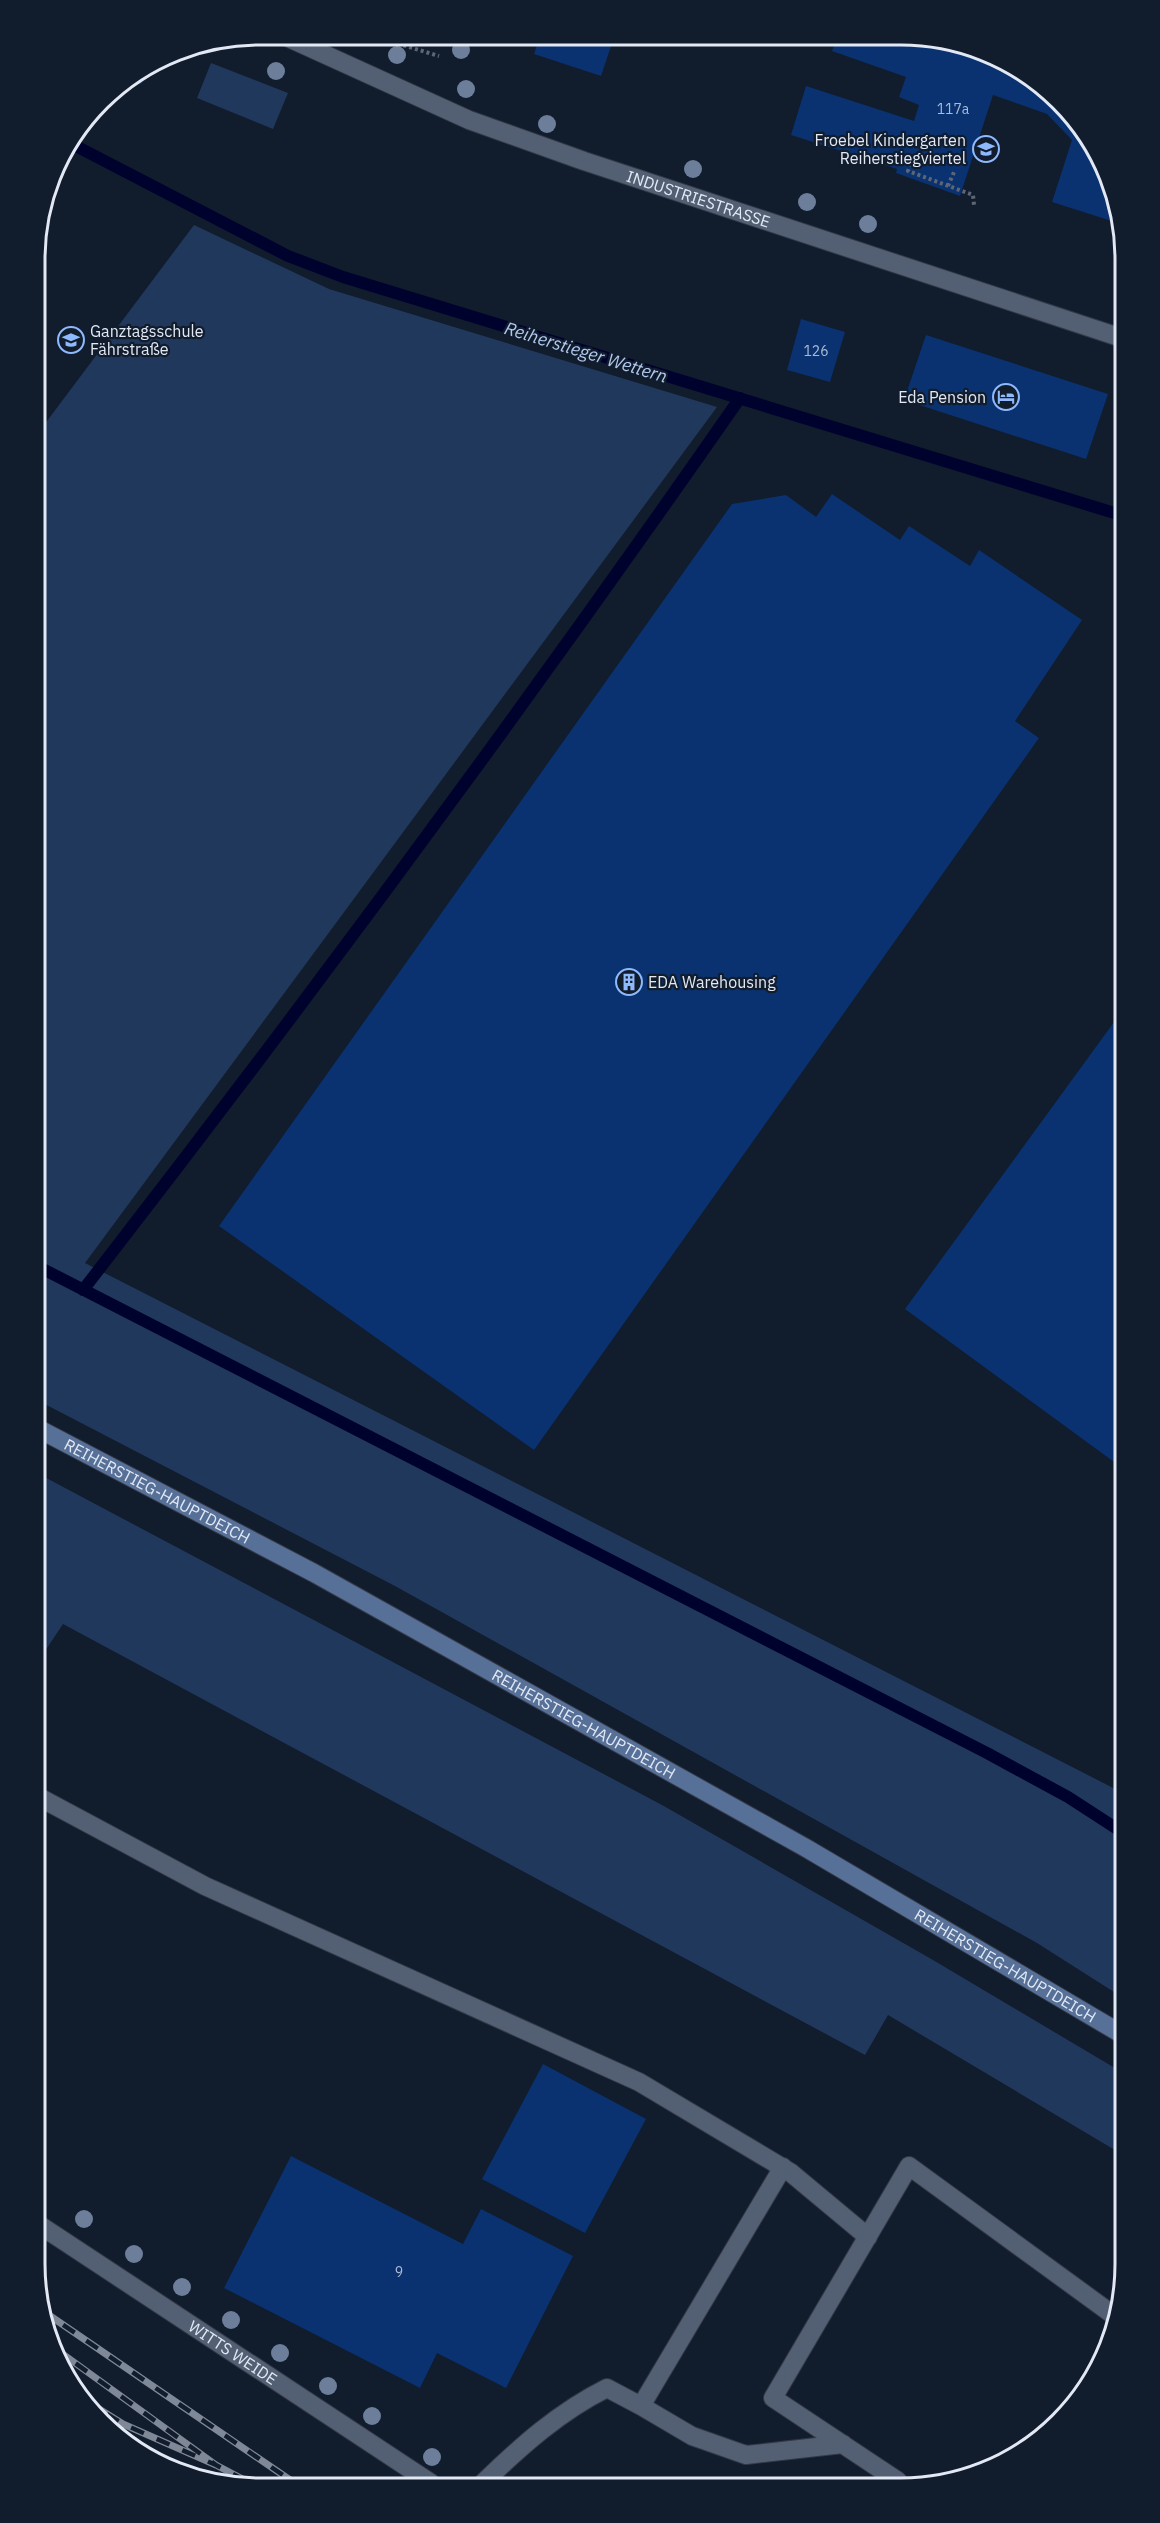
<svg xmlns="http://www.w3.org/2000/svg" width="1160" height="2523" font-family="'IBM Plex Sans',sans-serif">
<rect width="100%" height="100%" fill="#111c2d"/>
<!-- green -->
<path fill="#21385d" d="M211,63L288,93L273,129L197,98Z
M194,225L329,289L717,407L85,1263L1125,1794V1999L1037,1943L395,1586L35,1399V437Z
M35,1472L662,1805L933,1960L1125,2074V2156L888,2015L865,2055L63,1624L45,1651L35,1646Z"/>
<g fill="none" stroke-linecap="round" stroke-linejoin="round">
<!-- stream -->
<path stroke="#00022e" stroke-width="12" d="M70,143L288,256L343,277L1121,515
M35,1265L987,1753L1068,1797L1125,1834
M83,1290C309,999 529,701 740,398"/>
</g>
<!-- building -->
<path fill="#0a3270" d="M540,36H557L614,37L601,76L534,54Z
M837,38L944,39L1001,58L1049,90L1095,146L1118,201L1121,224L1052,202L1072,140L1047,114L993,95L960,196L896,173L897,169L791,135L806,86L914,121L919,105L899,97L906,77L832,51Z
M155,63L153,71L141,84H132L126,81Z
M801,319L845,332L830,382L787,370Z
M926,335L1108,394L1086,459L904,400Z
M832,494L900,540L909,526L970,566L979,550L1082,620L1015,721L1039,738L534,1450L219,1226L732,504L786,495L816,517Z
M1125,1007V1470L905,1309Z
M543,2064L646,2119L585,2233L482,2179Z
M291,2156L463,2244L481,2209L573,2256L506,2388L437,2353L420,2388L224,2288Z"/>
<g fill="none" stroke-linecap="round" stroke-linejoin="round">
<defs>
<path id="service" d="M35,1795L205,1886L639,2082L790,2172L868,2237
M641,2406L692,2436L746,2455L843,2444
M898,2481L773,2398L909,2166L1116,2317
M483,2483C521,2446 559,2412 607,2388L641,2406L783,2167"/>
<g id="minor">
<path id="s1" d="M282,35L469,120L584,161L1125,339"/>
<path id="s2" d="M35,2222L431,2483"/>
</g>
<g id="secondary">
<path id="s3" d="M35,1427L314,1573L806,1848L1125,2036"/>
</g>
</defs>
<!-- service casing -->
<use href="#service" stroke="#323846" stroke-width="20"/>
<!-- minor casing -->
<use href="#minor" stroke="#323846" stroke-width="20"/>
<!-- secondary casing -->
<use href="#secondary" stroke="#323846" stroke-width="20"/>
<!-- path -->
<path stroke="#5d6675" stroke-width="4" stroke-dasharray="3 3" stroke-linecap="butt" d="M369,35L439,56
M913,158L908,171L973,195L974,205
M948,186L954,172"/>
<!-- service -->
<use href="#service" stroke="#536074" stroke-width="18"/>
<!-- minor -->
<use href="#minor" stroke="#536074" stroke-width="18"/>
<!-- secondary -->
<use href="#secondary" stroke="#577098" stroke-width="18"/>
<defs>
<path id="rail" d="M40,2309L296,2484
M53,2347L216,2465
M83,2399L123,2424L216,2465L252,2484"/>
</defs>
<!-- rail casing -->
<use href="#rail" stroke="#7f8896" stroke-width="7"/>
<!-- rail -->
<use href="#rail" stroke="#111c2d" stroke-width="4.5" stroke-dasharray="14" stroke-linecap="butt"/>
</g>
<!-- trees -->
<g fill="#6c7e9a">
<circle cx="461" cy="50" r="9"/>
<circle cx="397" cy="55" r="9"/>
<circle cx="276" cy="71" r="9"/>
<circle cx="466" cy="89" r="9"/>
<circle cx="547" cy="124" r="9"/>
<circle cx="693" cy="169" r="9"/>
<circle cx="807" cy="202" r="9"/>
<circle cx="868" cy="224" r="9"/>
<circle cx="84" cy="2219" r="9"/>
<circle cx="134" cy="2254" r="9"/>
<circle cx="182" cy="2287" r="9"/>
<circle cx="231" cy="2320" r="9"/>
<circle cx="280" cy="2353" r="9"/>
<circle cx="328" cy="2386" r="9"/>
<circle cx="372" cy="2416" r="9"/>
<circle cx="432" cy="2457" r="9"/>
</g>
<!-- icons -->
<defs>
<symbol id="school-ring" viewBox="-11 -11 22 22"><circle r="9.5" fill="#111c2d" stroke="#8eb9fd" stroke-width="1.5"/><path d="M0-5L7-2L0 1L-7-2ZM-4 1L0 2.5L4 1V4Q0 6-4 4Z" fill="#8eb9fd"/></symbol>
<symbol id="hotel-ring" viewBox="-11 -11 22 22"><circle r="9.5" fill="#111c2d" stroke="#8eb9fd" stroke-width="1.5"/><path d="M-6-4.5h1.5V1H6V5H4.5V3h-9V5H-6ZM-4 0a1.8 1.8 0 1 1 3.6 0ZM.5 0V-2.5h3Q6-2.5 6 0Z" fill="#8eb9fd"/></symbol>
<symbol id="building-ring" viewBox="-11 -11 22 22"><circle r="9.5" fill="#111c2d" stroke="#8eb9fd" stroke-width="1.5"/><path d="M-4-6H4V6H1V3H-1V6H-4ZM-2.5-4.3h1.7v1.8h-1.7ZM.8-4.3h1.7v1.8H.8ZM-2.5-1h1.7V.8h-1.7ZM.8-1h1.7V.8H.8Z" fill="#8eb9fd"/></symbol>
</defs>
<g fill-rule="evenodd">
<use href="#school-ring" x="971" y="134" width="30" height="30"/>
<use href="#school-ring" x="56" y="325" width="30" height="30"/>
<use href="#hotel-ring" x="991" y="382" width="30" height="30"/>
<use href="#building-ring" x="614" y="967" width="30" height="30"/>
</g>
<g text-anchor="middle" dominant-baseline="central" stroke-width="4.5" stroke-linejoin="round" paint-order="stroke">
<!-- number labels -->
<g font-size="14" fill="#acbbd4">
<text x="953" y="109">117a</text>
<text x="816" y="351">126</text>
<text x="399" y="2272">9</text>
</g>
<!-- poi labels -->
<g font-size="16" fill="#e2e9f5" stroke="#111c2d" text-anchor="end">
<text x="966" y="140">Froebel Kindergarten<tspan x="966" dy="18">Reiherstiegviertel</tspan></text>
<text x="90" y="331" text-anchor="start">Ganztagsschule<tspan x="90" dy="18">Fährstraße</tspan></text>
<text x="986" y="397">Eda Pension</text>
<text x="648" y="982" text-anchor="start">EDA Warehousing</text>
</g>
<!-- street labels -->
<g font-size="16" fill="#e2e9f5" stroke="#111c2d">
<text stroke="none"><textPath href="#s1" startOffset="448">INDUSTRIESTRASSE</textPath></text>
<text stroke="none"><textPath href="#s3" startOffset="138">REIHERSTIEG-HAUPTDEICH</textPath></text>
<text stroke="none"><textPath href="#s3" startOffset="624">REIHERSTIEG-HAUPTDEICH</textPath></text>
<text stroke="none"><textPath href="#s3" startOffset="1110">REIHERSTIEG-HAUPTDEICH</textPath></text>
<text stroke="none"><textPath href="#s2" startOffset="237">WITTS WEIDE</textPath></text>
</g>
<!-- water labels -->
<g font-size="18" font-style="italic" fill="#b1c8ed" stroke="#111c2d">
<text transform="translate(586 352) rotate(17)">Reiherstieger Wettern</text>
</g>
</g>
<!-- crop -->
<path d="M0 0H1160V2523H0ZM259 45H901A214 214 0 0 1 1115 259V2264A214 214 0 0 1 901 2478H259A214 214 0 0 1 45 2264V259A214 214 0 0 1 259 45Z" fill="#111c2d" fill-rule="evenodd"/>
<path fill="none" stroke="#e2e9f5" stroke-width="3" d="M259 45H901A214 214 0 0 1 1115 259V2264A214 214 0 0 1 901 2478H259A214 214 0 0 1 45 2264V259A214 214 0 0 1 259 45Z"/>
</svg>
